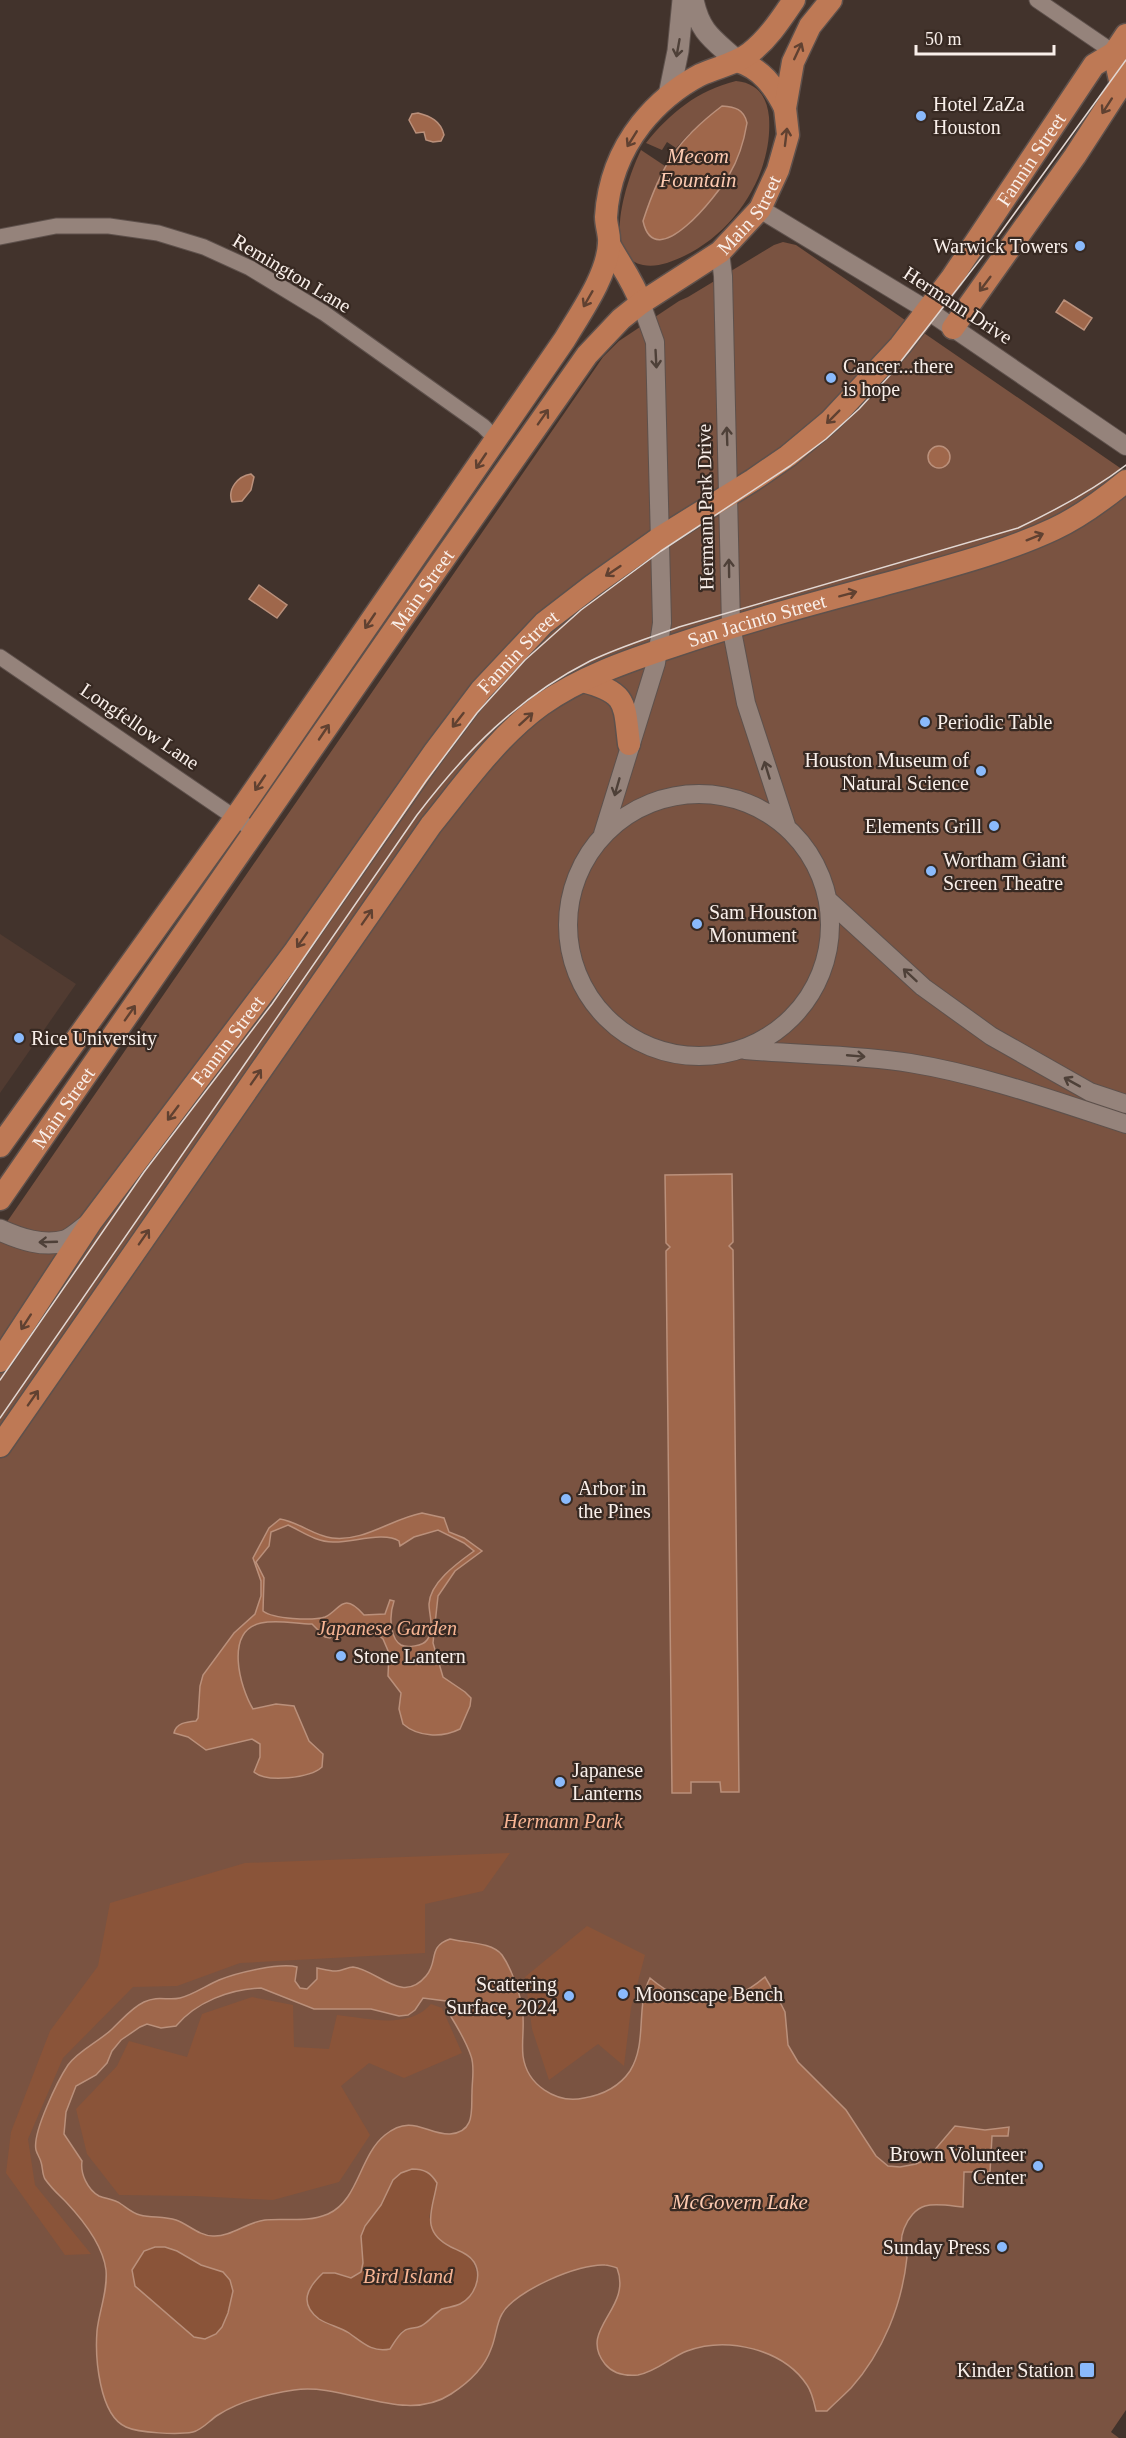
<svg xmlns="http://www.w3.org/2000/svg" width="1126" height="2438" font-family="Georgia,serif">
<rect width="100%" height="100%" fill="#42332c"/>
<!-- built -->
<path fill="#513b31" d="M0,934L76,984L0,1093Z"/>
<!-- green -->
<path fill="#7a5341" d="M736,81C757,83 767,96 769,117C773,175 734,233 682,257C671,262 656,268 643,265C599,256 629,174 641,150L665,166L657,182L681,229C714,198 739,170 747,123L690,133L676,148L667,142L662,150L646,143C671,112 697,91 736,81Z
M783,242L796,245L1126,472V2410L1111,2432L1119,2438H0V1232L603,357L619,341L679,301L688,297L774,245Z"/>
<!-- forest -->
<path fill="#8a5439" d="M510,1853L483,1891L425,1904V1953L240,1963L177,1986L133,1987L63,2058L28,2139L35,2185L91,2254L65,2255L6,2173L11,2132L50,2031L98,1966L110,1903L245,1863Z
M587,1926L645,1955L631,2008L624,2066L598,2044L549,2080L532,2029L525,1977Z
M252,1997L293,2005L294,2047L329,2049L337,2015C366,2018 409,2030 431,2004L442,2008L462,2053L404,2078L369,2063L341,2086L370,2135L339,2182L273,2200L195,2196L119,2195L87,2154L76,2109L117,2066L129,2041L187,2057L202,2014Z
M412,2169C425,2169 431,2173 438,2183L429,2217L450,2246L462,2251L473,2262L477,2275L475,2290L469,2299L458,2305L442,2309L427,2323L418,2328H408L401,2332L390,2349C372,2353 362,2342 349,2333C340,2327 328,2325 319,2319C298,2303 308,2287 323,2273H335L363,2263L361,2236L365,2226L381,2205L393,2180L401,2173Z
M155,2247H165L177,2251L201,2265L223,2272L230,2280L233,2291L228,2313L222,2327L216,2334L205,2339L194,2337L135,2286L132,2270L144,2251Z"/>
<!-- water -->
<path fill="#9f674b" stroke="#ba907b" stroke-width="1.5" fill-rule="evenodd" d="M722,106C735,107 744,109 747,123C744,141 738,160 729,175C718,194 655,276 643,221C661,166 676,141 722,106Z
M418,113C430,116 441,121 444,135L441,141L433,142L426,140L424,132L416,133L409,120L412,114Z
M1064,300L1092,318L1084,330L1056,312Z
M928 457a11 11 0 1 1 22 0a11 11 0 1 1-22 0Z
M251,474L254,477L251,490L242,501L232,502C227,489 238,476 251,474Z
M259,585L287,605L277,618L249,599Z
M732,1174L733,1242L729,1246L733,1250L739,1792H721L720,1782H691V1793H672L666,1251L670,1247L666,1243L665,1175Z
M422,1513L444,1518L449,1532L464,1538L482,1551L455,1571L438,1596L433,1643L443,1677L465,1692L471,1698L470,1706L460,1729C442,1738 418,1737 403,1724L399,1709L401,1693L388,1676L389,1653L383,1639L369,1627L357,1625L343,1627L330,1638L325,1637L312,1624C295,1624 278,1619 261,1623C224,1631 240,1688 253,1709L276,1704L294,1706L309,1741L323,1754L322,1767C310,1778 267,1783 254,1772L260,1757V1744L252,1739L206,1750L188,1737L174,1733C176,1723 186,1722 196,1721L198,1718L200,1686L203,1675L234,1633L255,1614L261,1596V1581L253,1558L269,1528L280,1519C299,1522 314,1536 332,1538C364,1542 391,1519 422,1513ZM288,1525C303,1532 316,1542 333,1542C351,1543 384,1531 399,1541L400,1546L414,1537L438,1530L464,1543L474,1551C459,1562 430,1582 429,1604C429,1615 435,1629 427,1640C423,1646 407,1648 401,1645C396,1642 393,1635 392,1629C390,1620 391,1610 394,1601L390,1600L385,1614L364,1615C342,1590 340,1611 325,1617C312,1621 273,1619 263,1611L264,1578L256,1562L269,1546L271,1532Z
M450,1939C466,1943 492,1942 502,1955C511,1968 517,1986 521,2001C526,2020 521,2038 523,2056C527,2085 556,2104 584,2098C602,2095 619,2087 630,2071C648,2042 635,2007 650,1978C687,2010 728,2009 765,1977L781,2004L785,2012L788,2045L798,2062L846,2110L876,2156L888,2166L900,2167L916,2164L927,2159L955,2126L985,2130L1009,2127L1008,2136H992L990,2172H964L963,2207C952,2206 936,2203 925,2206C907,2211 893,2244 907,2257C902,2305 883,2352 851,2388C843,2396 835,2403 827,2411H816C814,2402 812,2392 807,2385C783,2349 727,2336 687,2351C671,2357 656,2372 638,2375C627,2376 613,2374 605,2364C577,2329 633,2309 617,2268C615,2267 607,2265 605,2265C580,2263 514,2291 502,2314C496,2324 496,2338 491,2349C484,2369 468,2383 451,2394C404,2425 345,2382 294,2390C268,2394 240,2401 218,2415C210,2420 202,2430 193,2432C178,2435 139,2433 126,2427C99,2415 95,2357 97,2331C99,2311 108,2291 106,2270C103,2246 82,2219 66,2202C59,2195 51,2188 45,2179C42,2174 43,2168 41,2162C40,2158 37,2154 36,2150C32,2133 58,2080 68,2065C78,2051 98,2042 111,2030C121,2021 131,2008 144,2002C159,1995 167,2001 180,1998C193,1995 207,1985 219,1980C236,1973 281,1962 297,1967L295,1981L300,1988L307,1989L317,1979V1968C323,1969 329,1971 335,1971C341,1972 347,1967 353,1967C378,1970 402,2005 426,1976C439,1961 427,1947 450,1939ZM261,1988L314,2009H371L399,2016L408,2015L415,2010L423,1998L446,2001L450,2008V2015C458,2028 466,2041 471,2056C475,2067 472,2080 472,2092C471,2109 476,2132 450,2134C427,2135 412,2113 385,2135C359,2156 359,2200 328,2214C307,2223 286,2218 265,2220C247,2222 231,2237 213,2236C199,2236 188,2224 176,2220C164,2216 152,2218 140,2215C132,2213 127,2208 121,2204C114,2199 106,2199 99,2196C88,2190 80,2174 82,2161L64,2134L66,2112L76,2086L96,2075L107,2063L112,2051L121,2040L140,2027L147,2024L161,2028L176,2026C196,2002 230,1989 261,1988ZM412,2169C425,2169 431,2173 437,2183C433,2209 419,2231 451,2247C459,2251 469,2254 474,2262C483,2277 474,2297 460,2304C454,2307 447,2307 442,2309C434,2314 429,2322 421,2326C415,2329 409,2327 404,2331C398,2335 394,2343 390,2349C372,2353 362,2342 349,2333C340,2327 328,2325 319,2319C298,2303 308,2287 323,2273H335L351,2278L361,2272L363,2263L361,2236L365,2226L381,2205L393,2180L401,2173ZM155,2247H165L177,2251L201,2265L223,2272L230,2280L233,2291L228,2313L222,2327L216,2334L205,2339L194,2337L135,2286L132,2270L144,2251Z"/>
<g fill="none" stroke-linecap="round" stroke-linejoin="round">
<defs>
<path id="minor" d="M1037,0L1119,56
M0,237L56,226H109L158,233L204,247L250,268L324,313L483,426L496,439
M0,657L256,832"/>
<path id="tertiary" d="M760,209L927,310L1126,446
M720,252L723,276L731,626L746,703L786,825
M568 925a131 131 0 1 1 262 0a131 131 0 1 1-262 0Z
M603,834L656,663L662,623L655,342L641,303
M829,901L923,987L991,1036L1090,1092L1126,1104
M745,1050C800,1055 855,1054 910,1063C984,1075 1055,1101 1126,1124"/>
<path id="secondary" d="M693,0C700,33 713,39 737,61
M669,95L678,51L683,0
M0,1230C20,1239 43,1247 65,1241C73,1238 81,1230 88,1225"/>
<g id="primary">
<path d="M737,61C761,68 774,86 785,108"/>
<path d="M609,244C621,266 632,279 641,303"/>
<path d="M953,328L1075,156L1121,85L1114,53"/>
<path d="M583,681C628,693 624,703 629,744"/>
<path d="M0,1146L236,817L565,339C581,312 607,276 609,244C610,235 606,226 606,217C608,183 620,151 641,124C657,104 677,87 700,75C717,67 736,64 750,53C769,38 781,19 794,0"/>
<path id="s1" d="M0,1199L399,623L587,355L621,319L641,303L720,252L760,209L778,170L788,135L785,108L793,62L810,26L831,0"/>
<path id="s2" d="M0,1361L91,1222L295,951L435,751L481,690L544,623L592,586L661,537L753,480L788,456L830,421L900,346L951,279L1094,65L1114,53L1126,35"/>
<path id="s3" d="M0,1446L431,825C465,783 497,737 541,705C581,677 627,661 673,646C749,620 826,600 904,579C954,565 1007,551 1054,529C1080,517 1104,499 1126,481"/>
</g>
</defs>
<!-- minor casing -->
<use href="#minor" stroke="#5e514c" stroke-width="17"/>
<!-- tertiary casing -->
<use href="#tertiary" stroke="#5e514c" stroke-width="20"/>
<!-- secondary casing -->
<use href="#secondary" stroke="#5e514c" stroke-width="23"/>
<!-- primary casing -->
<use href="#primary" stroke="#5e514c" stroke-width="25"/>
<!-- minor -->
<use href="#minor" stroke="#95837b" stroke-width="15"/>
<!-- tertiary -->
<use href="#tertiary" stroke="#95837b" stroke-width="18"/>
<!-- secondary -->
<use href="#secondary" stroke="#95837b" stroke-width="21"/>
<!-- primary -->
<use href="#primary" stroke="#be7955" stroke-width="22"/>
<!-- tram -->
<path stroke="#e2d7d2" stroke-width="1.5" d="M0,1380L144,1172L272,1004L426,781L477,713L525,660L581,610L661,551L790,466L826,439L859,409L891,374L993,243L1126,60
M0,1418L417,815C466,751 517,698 590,661C619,647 649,638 679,627L1018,528C1056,510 1092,491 1126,465"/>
</g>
<!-- one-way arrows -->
<defs><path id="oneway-shaft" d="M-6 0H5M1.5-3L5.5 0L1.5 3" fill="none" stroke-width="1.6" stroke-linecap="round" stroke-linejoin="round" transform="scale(1.5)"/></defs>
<g stroke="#4e4038">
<use href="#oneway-shaft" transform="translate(678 48) rotate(100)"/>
<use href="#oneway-shaft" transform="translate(656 359) rotate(87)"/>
<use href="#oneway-shaft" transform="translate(727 436) rotate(-92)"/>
<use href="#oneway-shaft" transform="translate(729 568) rotate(-91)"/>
<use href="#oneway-shaft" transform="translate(767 770) rotate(-107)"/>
<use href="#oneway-shaft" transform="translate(617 787) rotate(106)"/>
<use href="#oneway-shaft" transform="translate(910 975) rotate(-137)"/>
<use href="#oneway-shaft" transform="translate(856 1056) rotate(5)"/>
<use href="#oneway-shaft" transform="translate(1072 1082) rotate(-151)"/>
<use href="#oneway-shaft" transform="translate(48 1242) rotate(178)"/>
</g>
<g stroke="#604131">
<use href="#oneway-shaft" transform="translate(798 51) rotate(-65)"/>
<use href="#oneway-shaft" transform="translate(1107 106) rotate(123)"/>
<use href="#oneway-shaft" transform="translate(786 137) rotate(-83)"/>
<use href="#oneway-shaft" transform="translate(632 139) rotate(122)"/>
<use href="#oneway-shaft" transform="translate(985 284) rotate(127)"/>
<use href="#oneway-shaft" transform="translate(588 299) rotate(120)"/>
<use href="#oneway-shaft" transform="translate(543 417) rotate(-55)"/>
<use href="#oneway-shaft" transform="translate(833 417) rotate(135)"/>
<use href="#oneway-shaft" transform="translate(481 461) rotate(124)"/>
<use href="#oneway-shaft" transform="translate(1035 537) rotate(-22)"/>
<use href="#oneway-shaft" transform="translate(613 571) rotate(146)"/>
<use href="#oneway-shaft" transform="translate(848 594) rotate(-15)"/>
<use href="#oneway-shaft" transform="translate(370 621) rotate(124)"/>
<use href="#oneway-shaft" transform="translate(526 719) rotate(-42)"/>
<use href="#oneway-shaft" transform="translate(458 720) rotate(128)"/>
<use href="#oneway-shaft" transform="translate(324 732) rotate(-56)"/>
<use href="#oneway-shaft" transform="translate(260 783) rotate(124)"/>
<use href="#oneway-shaft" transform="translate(367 917) rotate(-55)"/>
<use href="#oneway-shaft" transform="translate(302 940) rotate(125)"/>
<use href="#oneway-shaft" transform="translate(130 1013) rotate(-55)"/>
<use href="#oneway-shaft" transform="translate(256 1077) rotate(-55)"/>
<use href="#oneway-shaft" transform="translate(173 1113) rotate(127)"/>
<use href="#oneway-shaft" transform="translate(144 1237) rotate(-55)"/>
<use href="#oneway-shaft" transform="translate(26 1322) rotate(123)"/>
<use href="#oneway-shaft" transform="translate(33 1398) rotate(-55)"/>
</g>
<!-- markers -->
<g fill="#8abafc" stroke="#372922" stroke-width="2">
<circle cx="921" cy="116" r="6"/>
<circle cx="1080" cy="246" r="6"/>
<circle cx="831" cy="378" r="6"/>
<circle cx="925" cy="722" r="6"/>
<circle cx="981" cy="771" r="6"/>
<circle cx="994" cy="826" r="6"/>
<circle cx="931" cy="871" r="6"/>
<circle cx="697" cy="924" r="6"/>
<circle cx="19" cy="1038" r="6"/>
<circle cx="566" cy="1499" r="6"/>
<circle cx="341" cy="1656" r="6"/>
<circle cx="560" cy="1782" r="6"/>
<circle cx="623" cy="1994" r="6"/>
<circle cx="569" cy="1996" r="6"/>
<circle cx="1038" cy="2166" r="6"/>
<circle cx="1002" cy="2247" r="6"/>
<rect x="1079" y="2362" width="16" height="16" rx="3"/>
</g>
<g text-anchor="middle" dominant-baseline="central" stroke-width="4.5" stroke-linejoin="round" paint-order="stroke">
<!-- poi labels -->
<g font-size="20" fill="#f9efea" stroke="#372922" text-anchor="start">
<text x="933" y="104">Hotel ZaZa<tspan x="933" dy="23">Houston</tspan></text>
<text x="1068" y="246" text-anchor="end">Warwick Towers</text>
<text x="843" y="366">Cancer...there<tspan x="843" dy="23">is hope</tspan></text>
<text x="937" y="722">Periodic Table</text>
<text x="969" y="760" text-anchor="end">Houston Museum of<tspan x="969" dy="23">Natural Science</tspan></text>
<text x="982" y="826" text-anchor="end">Elements Grill</text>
<text x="943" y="860">Wortham Giant<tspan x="943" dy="23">Screen Theatre</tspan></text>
<text x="709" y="912">Sam Houston<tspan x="709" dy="23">Monument</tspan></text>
<text x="31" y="1038">Rice University</text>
<text x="578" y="1488">Arbor in<tspan x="578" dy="23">the Pines</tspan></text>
<text x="353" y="1656">Stone Lantern</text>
<text x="572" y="1770">Japanese<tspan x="572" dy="23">Lanterns</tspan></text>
<text x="557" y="1984" text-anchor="end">Scattering<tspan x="557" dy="23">Surface, 2024</tspan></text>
<text x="635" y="1994">Moonscape Bench</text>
<text x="1026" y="2154" text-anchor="end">Brown Volunteer<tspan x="1026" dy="23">Center</tspan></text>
<text x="990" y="2247" text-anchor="end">Sunday Press</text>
<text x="1074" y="2370" text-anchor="end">Kinder Station</text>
</g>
<!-- street labels -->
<g font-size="20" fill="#f9efea" stroke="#372922">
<text stroke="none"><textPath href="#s2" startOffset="1599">Fannin Street</textPath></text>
<text stroke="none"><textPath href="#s1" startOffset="1245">Main Street</textPath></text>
<text transform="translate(292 273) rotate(31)">Remington Lane</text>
<text transform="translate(958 305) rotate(33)">Hermann Drive</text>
<text transform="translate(705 507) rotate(-91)">Hermann Park Drive</text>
<text stroke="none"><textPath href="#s1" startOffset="741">Main Street</textPath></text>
<text stroke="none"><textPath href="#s3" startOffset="1152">San Jacinto Street</textPath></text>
<text stroke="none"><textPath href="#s2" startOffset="879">Fannin Street</textPath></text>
<text transform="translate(140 726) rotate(34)">Longfellow Lane</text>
<text stroke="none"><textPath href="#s2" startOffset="393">Fannin Street</textPath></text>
<text stroke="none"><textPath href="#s1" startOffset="111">Main Street</textPath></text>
</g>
<!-- park labels -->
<g font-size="20" font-style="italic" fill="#f8b594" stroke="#372922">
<text x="387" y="1628">Japanese Garden</text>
<text x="563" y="1821">Hermann Park</text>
<text x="408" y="2276">Bird Island</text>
</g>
<!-- water labels -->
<g font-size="21" font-style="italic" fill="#fdcab1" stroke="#372922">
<text x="698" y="156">Mecom<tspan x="698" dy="24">Fountain</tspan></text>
<text x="740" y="2202">McGovern Lake</text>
</g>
</g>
<!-- scale -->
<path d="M916 45v9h138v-9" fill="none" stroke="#f9efea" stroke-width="3"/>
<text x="925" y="45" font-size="18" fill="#f9efea" stroke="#372922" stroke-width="4.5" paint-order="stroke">50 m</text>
</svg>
